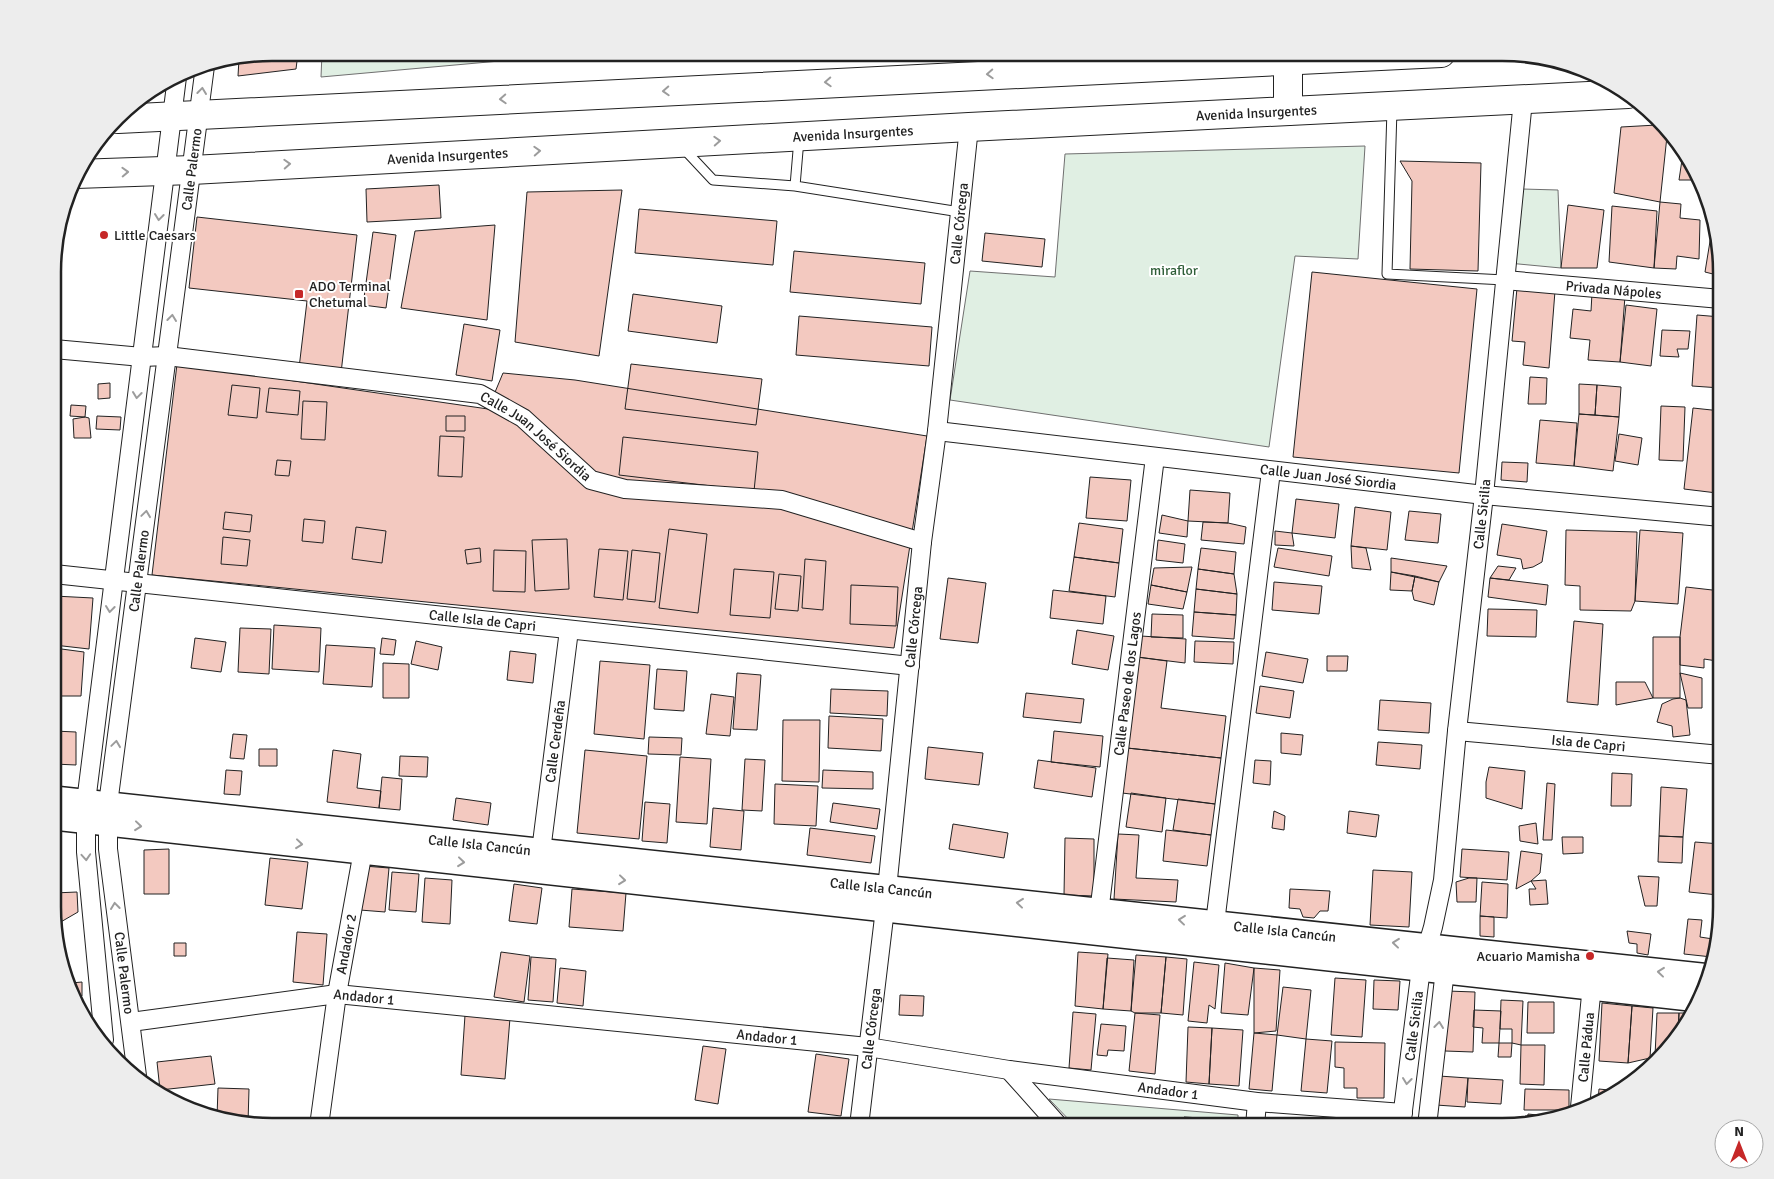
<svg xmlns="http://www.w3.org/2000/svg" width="1774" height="1179" font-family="Signika,sans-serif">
<rect width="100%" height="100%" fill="#fff"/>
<!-- green -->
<path fill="#e0efe3" stroke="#6f6f6f" d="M322,53H589L321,77Z
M1365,146L1358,259L1295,256L1269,447L950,400L970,271L1055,277L1065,154Z
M1522,189L1558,190L1561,268L1508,263Z
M1049,1099L1238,1115V1126H1075Z"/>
<!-- building -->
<path fill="#f3c9c0" stroke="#222" d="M273,52L298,53L296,69L238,76L239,59Z
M719,53H778L719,55Z
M1657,125L1667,136L1660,202L1614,193L1621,127Z
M1683,153L1692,163L1697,180H1679Z
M1400,161L1481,163L1478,271L1410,269L1412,181Z
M439,185L441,218L367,222L366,189Z
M622,190L599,356L515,342L527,192Z
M1660,202L1681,204L1680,218L1700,220L1699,259L1677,256L1676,269L1654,268Z
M1568,205L1604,210L1597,268H1561Z
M1612,206L1657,211L1654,268L1609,262Z
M639,209L777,221L773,265L635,253Z
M197,217L357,235L341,373L299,368L307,301L189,288Z
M495,225L487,320L401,308L415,231Z
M1712,229L1721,258V276L1705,272Z
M373,232L396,235L386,308L363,305Z
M985,233L1045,239L1042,267L982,261Z
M794,251L925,263L921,304L790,292Z
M1312,272L1477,289L1459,473L1293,457Z
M1517,288L1555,291L1549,368L1523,365L1525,342L1512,341Z
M1592,293L1625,296L1620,362L1588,360L1590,340L1570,338L1573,309L1591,311Z
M633,294L722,306L717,343L628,331Z
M1626,305L1657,309L1651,366L1620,362Z
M1697,315L1721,317V388L1692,386Z
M799,316L932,327L929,366L796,355Z
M464,324L500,330L492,381L456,375Z
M1662,330L1690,331L1688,349H1677L1679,357L1660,356Z
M177,364L488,409L503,373L575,380L927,436L894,648L152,575Z
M631,364L762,379L756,425L625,409Z
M1530,377L1547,378L1546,404H1528Z
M110,383V398L98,399V384Z
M1579,384L1597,385L1595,415L1579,414Z
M232,385L260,388L257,418L228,415Z
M1597,385L1621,387L1619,417L1595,415Z
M269,388L300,391L298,415L266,412Z
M303,401L327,402L325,440L301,439Z
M71,405L86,406L85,417L70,416Z
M1661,406L1685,407L1683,461L1659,460Z
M1693,408L1721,411V451L1717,493L1684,489Z
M1579,414L1619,417L1613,471L1574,466Z
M97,416L121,417L120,430L96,429Z
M446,416H465V431H446Z
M85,417L89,418L91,438H74L73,419Z
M1540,420L1577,423L1574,466L1536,463Z
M1619,434L1642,438L1638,465L1615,461Z
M440,436L464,437L462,477L438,476Z
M623,437L758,452L754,491L619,475Z
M277,460L291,461L289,476L275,475Z
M1502,462L1528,463L1527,482L1501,480Z
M1090,477L1131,480L1127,521L1086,518Z
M1190,490L1230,493L1228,523L1188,521Z
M1296,499L1339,504L1335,538L1292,533Z
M1355,507L1391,512L1387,550L1351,546Z
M1409,511L1441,514L1438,543L1405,540Z
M225,512L252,515L250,532L223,529Z
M1162,515L1188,521L1187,537L1159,533Z
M304,519L325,521L323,543L302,541Z
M1203,522L1228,523L1246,527L1244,544L1201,540Z
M1079,523L1123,529L1119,563L1074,557Z
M1502,524L1547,531L1542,562L1533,567L1523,569L1521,559L1497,555Z
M356,527L386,531L382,563L352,559Z
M669,529L707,534L698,613L659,608Z
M1566,530L1637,532L1635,601L1631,611L1580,610V586L1565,585Z
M1640,530L1683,533L1678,604L1635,601Z
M1275,531L1292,533L1294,546L1275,545Z
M223,537L250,540L247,566L221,564Z
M567,539L569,589L535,591L532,540Z
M1158,540L1185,544L1183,563L1156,560Z
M1351,546L1366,548L1371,570L1352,568Z
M480,548L481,562L467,564L465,550Z
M1201,548L1236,552L1234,574L1198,569Z
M1278,548L1332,556L1329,576L1274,567Z
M599,549L628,551L623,600L594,597Z
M494,550L526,551L525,592L493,591Z
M632,550L660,553L655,602L627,599Z
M1074,557L1119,563L1115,597L1069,591Z
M1391,558L1447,566L1439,582L1391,572Z
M805,559L826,561L823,610L802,608Z
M1498,566L1516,568L1509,580L1490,578Z
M1192,567L1187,592L1151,585L1154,568Z
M734,569L774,572L770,618L730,615Z
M1198,569L1234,574L1237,594L1196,589Z
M1391,572L1415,576L1412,591L1390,590Z
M779,574L801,576L798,611L775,609Z
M1415,576L1439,582L1434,605L1414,600L1412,591Z
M948,578L986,583L978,643L940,639Z
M1490,578L1548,585L1546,605L1488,597Z
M1274,582L1322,586L1319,614L1272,610Z
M851,585L898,587L896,626L850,624Z
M1151,585L1187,592L1183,609L1148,604Z
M1686,587L1721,591V614L1717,661L1704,659V668L1680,665V637Z
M1196,589L1237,594L1236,615L1194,612Z
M1053,590L1106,596L1103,624L1050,618Z
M54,596L93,598L89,649L54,645Z
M1488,609L1537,610L1536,637L1487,636Z
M1194,612L1236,615L1234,639L1192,636Z
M1152,614L1183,615V638L1151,637Z
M1574,621L1603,624L1598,705L1567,702Z
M274,625L321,628L319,672L272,669Z
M240,628L271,629L269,674L238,672Z
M1077,630L1114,636L1108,670L1072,664Z
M1141,636L1186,639L1185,663L1137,657Z
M1653,637H1680V698H1653Z
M195,638L226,642L221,672L191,668Z
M382,638L396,640L394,655L380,654Z
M416,641L442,647L438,670L411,664Z
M1195,641L1234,642L1233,664L1194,662Z
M326,645L375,648L372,687L323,684Z
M54,648L84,652L81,696H54Z
M510,651L536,654L533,683L507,680Z
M1266,652L1308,659L1303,683L1262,676Z
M1327,656H1348L1347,671H1327Z
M1137,657L1167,661L1161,708L1226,716L1221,758L1127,748Z
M600,661L650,665L644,739L594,734Z
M383,663L409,664V698H383Z
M657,669L687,671L684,711L654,709Z
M737,673L761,675L757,730L733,729Z
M1680,673L1702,678V708H1688Z
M1616,682H1645L1653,698L1616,705Z
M1260,686L1294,691L1290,718L1256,713Z
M831,689L888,691L887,716L830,713Z
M1026,693L1084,699L1081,723L1023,717Z
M711,694L734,697L730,736L706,734Z
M1680,698L1686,700L1690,735L1673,737L1672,726L1657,722L1662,704L1673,699Z
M1380,700L1431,703L1429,733L1378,730Z
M829,716L883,719L881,751L828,748Z
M783,720H820L819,782L782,781Z
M54,731L76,732V765L54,764Z
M1054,731L1103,736L1100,767L1051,762Z
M1281,733L1303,735L1301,755L1281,753Z
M233,734L247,735L244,759L230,758Z
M649,737L682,738L681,755L648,754Z
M1378,742L1422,745L1420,769L1376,765Z
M928,747L983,753L979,785L925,779Z
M1127,748L1221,758L1215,804L1122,793Z
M259,749H277V766H259Z
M333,750L361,754L357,788L381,791L379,808L327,802Z
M585,750L647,756L639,839L577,833Z
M400,756L428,757L427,777L399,776Z
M680,757L711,759L707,824L676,822Z
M745,759L765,760L762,811L742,810Z
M1038,760L1096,768L1092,797L1034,788Z
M1255,760L1271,761L1270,785L1253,783Z
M1489,767L1525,771L1522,809L1486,798V782Z
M226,770L242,771L240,795L224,794Z
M823,770L873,772V789L822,788Z
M1612,773L1632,774L1631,806H1611Z
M382,777L402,779L400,810L379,808Z
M1547,783L1555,784L1552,840H1543Z
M775,784L818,786L816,826L774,824Z
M1661,787L1687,789L1683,837L1659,836Z
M1131,793L1166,798L1162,832L1126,827Z
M456,798L491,803L488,825L453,820Z
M1178,799L1215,804L1211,835L1173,830Z
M645,802L670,804L667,843L642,841Z
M833,803L880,809L877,829L830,822Z
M713,808L744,811L741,850L710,847Z
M1274,811L1285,816L1284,830L1272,828Z
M1349,811L1379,815L1376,837L1347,833Z
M1536,823L1538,844L1520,841L1519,826Z
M953,824L1008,833L1004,858L949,849Z
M810,828L875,836L871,863L807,855Z
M1166,830L1211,835L1207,866L1163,861Z
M1118,834L1139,835L1136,878L1178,880L1176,902L1114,899Z
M1659,836L1683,837L1682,863L1658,862Z
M1562,837H1583V853L1563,854Z
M1065,838L1094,839V896L1064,895Z
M1695,842L1721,844L1718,895L1689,892Z
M169,849V894H144V850Z
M1462,849L1509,852L1507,880L1460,877Z
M1521,851L1542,854L1540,873L1531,881L1516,889Z
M270,858L308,862L302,909L265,905Z
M364,866L389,868L385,912L360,910Z
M1373,870L1412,872L1409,927L1370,925Z
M392,872L419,874L416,912L389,910Z
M1638,876L1659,877L1657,906H1645Z
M425,878L452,880L450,924L422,922Z
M1469,878H1477L1476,902H1457L1456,882Z
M1546,880L1548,904L1530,905L1529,889H1536L1531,881Z
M1482,882L1508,884L1507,918L1480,916Z
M514,884L542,888L537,924L509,921Z
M572,889L626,893L623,931L569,927Z
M1290,889L1330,891L1328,911H1320L1314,918L1303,917L1300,909L1289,908Z
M77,892L78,912L59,923L54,924V893Z
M1480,916L1494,917V937L1480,936Z
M1688,919L1702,920L1700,937L1713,939L1712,957L1684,954Z
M1627,931L1651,934L1648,955L1637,953V944L1629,943Z
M297,932L327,934L323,985L293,982Z
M174,943H186V956H174Z
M501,952L530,956L524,1002L494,997Z
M1078,952L1108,954L1103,1009L1075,1006Z
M1136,955L1166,957L1161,1013H1135L1131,1011Z
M531,957L556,959L553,1002L528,1000Z
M1166,957L1187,959L1183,1015L1161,1013Z
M1107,958L1134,960L1131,1011L1103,1009Z
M1194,962L1219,965L1215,1009L1209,1005L1207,1023L1188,1021Z
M1225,963L1254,968L1248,1015L1221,1013Z
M560,968L586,971L583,1006L557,1003Z
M1254,968L1280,970L1276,1031L1254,1033Z
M1335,978L1366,980L1362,1037L1331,1035Z
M1374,980L1400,981L1398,1010L1373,1009Z
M82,982V996H75L71,983Z
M1283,987L1311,990L1306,1039L1277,1035Z
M1447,991L1475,992L1473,1052L1445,1051Z
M900,995L924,996L923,1016L899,1015Z
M1501,1000L1523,1001L1521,1045L1512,1043V1029H1500Z
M1528,1002H1554V1033H1527Z
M1602,1003L1632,1006L1628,1063L1599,1061Z
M1632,1006L1653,1008L1650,1058L1628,1063Z
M79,1009L86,1010V1021L82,1017Z
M1474,1010L1501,1011L1499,1043H1482L1483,1028L1473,1027Z
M1073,1012L1096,1014L1091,1070L1069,1068Z
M1135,1013L1160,1015L1155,1074L1129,1071Z
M1657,1013H1679L1678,1035L1655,1056Z
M1679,1013H1692L1684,1029L1678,1035Z
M465,1015L510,1018L505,1079L461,1075Z
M1101,1024L1126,1026L1124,1051L1108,1050L1107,1056L1097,1055Z
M1188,1027L1212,1028L1209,1084L1186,1082Z
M1212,1028L1243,1030L1239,1086L1209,1084Z
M1254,1033L1277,1035L1272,1091L1249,1089Z
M1306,1039L1332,1041L1327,1093L1301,1091Z
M1335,1042L1385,1043L1384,1098H1357V1088H1344V1068L1335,1067Z
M1499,1043H1512L1511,1057H1498Z
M1521,1045H1545L1544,1085L1520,1084Z
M703,1046L726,1049L718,1104L695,1100Z
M816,1054L849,1059L841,1116L808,1112Z
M211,1056L215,1084L160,1090L157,1062Z
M1439,1076L1468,1078L1465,1107L1436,1105Z
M1468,1078L1503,1080L1501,1104L1467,1102Z
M218,1088L249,1089L248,1123L217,1117Z
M1525,1089L1569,1090V1110H1524Z
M1599,1089L1618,1091L1611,1097L1598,1101Z
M1528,1114L1547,1116L1527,1123Z
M1184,1117L1235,1120V1126H1184Z
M664,1122L690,1126H663Z
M723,1124L748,1126H722Z"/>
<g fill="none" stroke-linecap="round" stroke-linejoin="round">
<defs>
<path id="lane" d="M1392,109L1387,274L1505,280
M684,149L713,180L795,186L960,212
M795,186L799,139"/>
<g id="street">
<path d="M1021,72L1023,53"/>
<path id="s1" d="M1505,280L1721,299"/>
<path id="s2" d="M54,349L142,357L167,356L480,394L523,418L591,480L625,489L782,500L922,542"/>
<path id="s3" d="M937,431L1484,495L1721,517"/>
<path id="s4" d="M54,574L910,666"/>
<path id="s5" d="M1457,731L1721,755"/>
<path id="s6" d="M538,862L541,851L569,630"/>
<path id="s7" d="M1098,921L1155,457"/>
<path d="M1215,923L1271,471"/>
<path id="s8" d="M131,1022L337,994L868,1047L1009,1070L1257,1102L1403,1113"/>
<path d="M104,1040L86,852V802L177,77"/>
<path d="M1009,1070L1059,1126"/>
<path id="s9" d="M137,1076L108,849V804L205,66"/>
<path id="s10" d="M1580,1107L1593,975"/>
<path id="s11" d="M319,1126L337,994L363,851"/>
<path id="s12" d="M859,1126L885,909L922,542L937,431L969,127"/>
<path d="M1255,1126L1257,1102"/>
<path id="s13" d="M1401,1126L1421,968L1433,927L1443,880L1457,731L1484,495L1523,100"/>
<path d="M1427,1126L1445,970L1442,961"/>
</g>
<g id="secondary">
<path id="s14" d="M54,799L1710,977"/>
<path d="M54,817L1699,999"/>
</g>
<g id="primary">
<path d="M1288,61V111"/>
<path d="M118,119L1441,53"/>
<path id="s15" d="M76,174L192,170L969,127L1628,94"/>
</g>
</defs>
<!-- lane casing -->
<use href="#lane" stroke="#222" stroke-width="11"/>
<!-- street casing -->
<use href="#street" stroke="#222" stroke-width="20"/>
<!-- secondary casing -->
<use href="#secondary" stroke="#222" stroke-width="28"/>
<!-- primary casing -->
<use href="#primary" stroke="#222" stroke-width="30"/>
<!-- lane -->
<use href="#lane" stroke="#fff" stroke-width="9"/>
<!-- street -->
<use href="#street" stroke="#fff" stroke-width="18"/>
<!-- secondary -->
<use href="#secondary" stroke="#fff" stroke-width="25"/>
<!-- primary -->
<use href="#primary" stroke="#fff" stroke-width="28"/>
</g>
<!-- one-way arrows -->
<defs><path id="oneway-chevron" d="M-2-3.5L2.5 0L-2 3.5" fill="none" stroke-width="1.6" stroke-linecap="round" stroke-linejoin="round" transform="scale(1.25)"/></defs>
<g stroke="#9c9c9c">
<use href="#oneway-chevron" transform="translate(990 74) rotate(177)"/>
<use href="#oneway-chevron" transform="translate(828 82) rotate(177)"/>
<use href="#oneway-chevron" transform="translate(202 91) rotate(-83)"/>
<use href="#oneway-chevron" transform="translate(666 91) rotate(177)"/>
<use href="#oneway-chevron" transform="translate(503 99) rotate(177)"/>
<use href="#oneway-chevron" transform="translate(717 141) rotate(-3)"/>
<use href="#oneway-chevron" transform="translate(537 151) rotate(-3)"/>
<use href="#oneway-chevron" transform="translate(287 164) rotate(-3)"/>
<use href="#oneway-chevron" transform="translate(125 172) rotate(-2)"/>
<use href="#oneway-chevron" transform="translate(159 217) rotate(97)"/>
<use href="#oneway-chevron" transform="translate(172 318) rotate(-83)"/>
<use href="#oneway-chevron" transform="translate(137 395) rotate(97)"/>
<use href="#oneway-chevron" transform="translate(146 514) rotate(-82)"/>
<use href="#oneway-chevron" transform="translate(110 609) rotate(97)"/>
<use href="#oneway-chevron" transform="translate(116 744) rotate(-82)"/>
<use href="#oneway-chevron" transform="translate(138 826) rotate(6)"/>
<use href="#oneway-chevron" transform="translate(299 844) rotate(6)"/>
<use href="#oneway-chevron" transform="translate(86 857) rotate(86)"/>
<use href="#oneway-chevron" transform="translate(461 862) rotate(6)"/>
<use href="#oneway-chevron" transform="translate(622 880) rotate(6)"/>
<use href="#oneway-chevron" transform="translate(1020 903) rotate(-174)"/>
<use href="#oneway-chevron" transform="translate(115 906) rotate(-97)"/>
<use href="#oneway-chevron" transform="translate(1182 920) rotate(-174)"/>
<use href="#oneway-chevron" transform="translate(1396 943) rotate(-174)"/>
<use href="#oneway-chevron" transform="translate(1661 972) rotate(-174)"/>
<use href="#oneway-chevron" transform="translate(1439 1025) rotate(-83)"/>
<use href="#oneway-chevron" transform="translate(1407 1081) rotate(97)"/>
</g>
<!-- markers -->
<g fill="#c62828" stroke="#fff" stroke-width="2">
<circle cx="104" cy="235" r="5"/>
<rect x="294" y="289" width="10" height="10" rx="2.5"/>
<circle cx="1590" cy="956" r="5"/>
</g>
<g text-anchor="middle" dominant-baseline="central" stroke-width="4" stroke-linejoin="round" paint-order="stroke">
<!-- street labels -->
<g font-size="14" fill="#222" stroke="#fff">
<text stroke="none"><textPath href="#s15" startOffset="1182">Avenida Insurgentes</textPath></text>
<text stroke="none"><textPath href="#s15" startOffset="778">Avenida Insurgentes</textPath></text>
<text stroke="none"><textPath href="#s15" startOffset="372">Avenida Insurgentes</textPath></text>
<text stroke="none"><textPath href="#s9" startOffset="914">Calle Palermo</textPath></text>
<text stroke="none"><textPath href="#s12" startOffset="908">Calle Córcega</textPath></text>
<text stroke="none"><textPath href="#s1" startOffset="109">Privada Nápoles</textPath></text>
<text stroke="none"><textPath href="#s2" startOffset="499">Calle Juan José Siordia</textPath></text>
<text stroke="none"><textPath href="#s3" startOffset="394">Calle Juan José Siordia</textPath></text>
<text stroke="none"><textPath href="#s13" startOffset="618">Calle Sicilia</textPath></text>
<text stroke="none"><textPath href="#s9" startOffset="509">Calle Palermo</textPath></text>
<text stroke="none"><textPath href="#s4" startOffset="431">Calle Isla de Capri</textPath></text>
<text stroke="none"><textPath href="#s12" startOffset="502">Calle Córcega</textPath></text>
<text stroke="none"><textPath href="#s7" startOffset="239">Calle Paseo de los Lagos</textPath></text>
<text stroke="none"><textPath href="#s6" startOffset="122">Calle Cerdeña</textPath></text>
<text stroke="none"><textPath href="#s5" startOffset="132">Isla de Capri</textPath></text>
<text stroke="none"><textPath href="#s14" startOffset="428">Calle Isla Cancún</textPath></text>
<text stroke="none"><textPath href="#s14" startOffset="832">Calle Isla Cancún</textPath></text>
<text stroke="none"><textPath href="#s14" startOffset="1238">Calle Isla Cancún</textPath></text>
<text stroke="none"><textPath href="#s11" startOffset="184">Andador 2</textPath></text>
<text transform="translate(124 973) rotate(83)">Calle Palermo</text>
<text stroke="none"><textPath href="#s8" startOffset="235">Andador 1</textPath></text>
<text stroke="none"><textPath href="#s13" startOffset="101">Calle Sicilia</textPath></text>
<text stroke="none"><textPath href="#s12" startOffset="98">Calle Córcega</textPath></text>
<text stroke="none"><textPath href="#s8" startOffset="640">Andador 1</textPath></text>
<text stroke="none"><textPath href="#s10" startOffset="60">Calle Pádua</textPath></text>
<text stroke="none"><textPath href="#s8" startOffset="1045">Andador 1</textPath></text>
</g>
<!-- poi labels -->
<g font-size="14" fill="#222" stroke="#fff" text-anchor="start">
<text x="114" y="235">Little Caesars</text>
<text x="309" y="286">ADO Terminal<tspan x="309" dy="16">Chetumal</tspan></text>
<text x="1580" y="956" text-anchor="end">Acuario Mamisha</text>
</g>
<!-- park labels -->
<g font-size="14" fill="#2f5e38" stroke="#fff">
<text x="1174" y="270">miraflor</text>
</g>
</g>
<!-- crop -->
<path d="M0 0H1774V1179H0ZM272 61H1502A211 211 0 0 1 1713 272V907A211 211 0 0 1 1502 1118H272A211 211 0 0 1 61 907V272A211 211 0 0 1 272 61Z" fill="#ededed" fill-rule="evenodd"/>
<path fill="none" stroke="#222" stroke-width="2.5" d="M272 61H1502A211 211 0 0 1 1713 272V907A211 211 0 0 1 1502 1118H272A211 211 0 0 1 61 907V272A211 211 0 0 1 272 61Z"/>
<!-- north arrow -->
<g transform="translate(1739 1144)"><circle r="24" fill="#ffffff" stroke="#a7a7a7"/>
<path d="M0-4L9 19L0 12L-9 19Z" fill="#c62828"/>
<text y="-8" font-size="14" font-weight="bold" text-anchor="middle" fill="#222222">N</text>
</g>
</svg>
